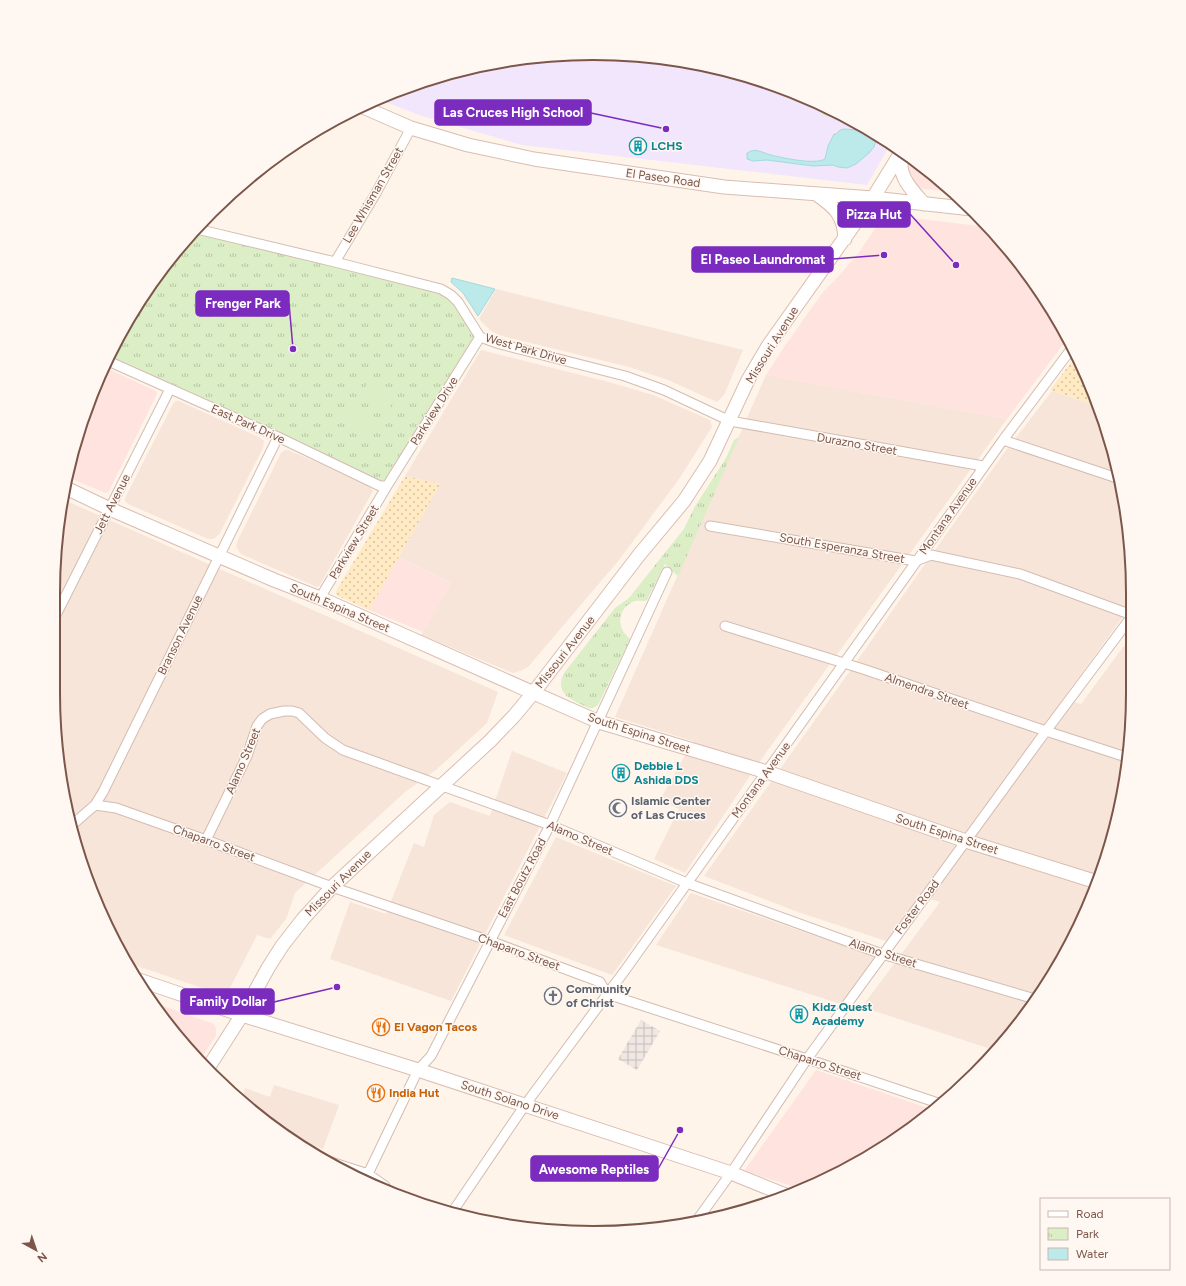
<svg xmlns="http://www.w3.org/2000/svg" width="1186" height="1286" font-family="Figtree,sans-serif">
<defs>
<pattern id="industrial-grid" width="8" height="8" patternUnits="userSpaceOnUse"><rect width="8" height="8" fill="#efe7e3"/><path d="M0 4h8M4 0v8" fill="none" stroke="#c7beba"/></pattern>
<pattern id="sand-dots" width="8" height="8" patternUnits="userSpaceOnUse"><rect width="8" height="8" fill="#ffeac3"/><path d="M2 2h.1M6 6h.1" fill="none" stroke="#d3c0a0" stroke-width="1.8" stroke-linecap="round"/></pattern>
<pattern id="park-tufts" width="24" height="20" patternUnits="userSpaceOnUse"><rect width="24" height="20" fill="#dbeec6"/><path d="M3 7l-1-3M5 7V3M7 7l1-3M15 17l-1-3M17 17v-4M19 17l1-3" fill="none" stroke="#b7c4a3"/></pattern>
</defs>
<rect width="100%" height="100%" fill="#fef4ea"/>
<!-- residential -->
<path fill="#f6e5d8" d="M496,289L743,350L724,395L717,402L668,380L629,367L502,336L491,331L479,319Z
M481,350L605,381L653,395L710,420L712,427L679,479L619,560L528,667L520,671L513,673L421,635L451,583L399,557L440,484L405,476Z
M766,375L1007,419L760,761L685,873L654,859L679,809L660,800L693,741L615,717Z
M1052,391L1098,406L1123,488L1133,593V603L1063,699L1081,704L1132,635L1128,763L1104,866L1061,963L997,1051L862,1007L940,902L920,896L886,941L798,912L704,876L862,654L925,564L1007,449Z
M176,401H179L259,437L264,441L263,448L220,533L215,538L212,539H208L128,504L125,501V498L174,402Z
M285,450H288L325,466L370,487L373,491L320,585L317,587L243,555L239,552L236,546L238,540L281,453Z
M62,499L498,692L487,723L437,769L405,792L295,893L286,919L270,939L257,935L226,996L128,963L109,932L63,799L53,693L54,558Z
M512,751L567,773L451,1001L330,959L350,902L386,914L414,843L424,847L434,815L450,802L490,816Z
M556,837L676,886L612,975L504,935Z
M691,893L876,957L841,1004L656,945Z
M274,1085L339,1105L323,1149L293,1139L242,1102L245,1088L270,1097Z"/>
<!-- commercial -->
<path fill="#ffe3de" d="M913,160L952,192L924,189L917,186L908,174V168Z
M886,215L988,227L1042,293L1067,339L1007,419L766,375L784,347L823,292L836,279L857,255L883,217Z
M104,367L156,391L157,394L109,491L106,493L67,477L94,386Z
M399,557L451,583L423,632L369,610Z
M152,1002L214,1024L216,1028V1036L200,1060L164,1022Z
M816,1070L931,1109L893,1142L804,1190L744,1171Z"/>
<!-- industrial -->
<path fill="url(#industrial-grid)" d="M641,1020L660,1031L637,1070L618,1059Z"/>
<!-- education -->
<path fill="#f1e6fb" d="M593,53L699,63L800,94L891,143L867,185L522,145L419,115L378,99L387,94L488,63Z"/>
<!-- sand -->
<path fill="url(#sand-dots)" d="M1076,356L1092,387L1098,406L1050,390Z
M405,476L440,484L369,610L338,596L336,594V591Z"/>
<!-- park -->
<path fill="url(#park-tufts)" d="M196,230L451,295L480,337L387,486L107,362L144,293Z
M739,437L678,576L665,564L647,600C644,602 640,600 635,601C623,605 617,618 622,629C624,633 627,636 630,639L598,705L593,708H589C574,701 553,694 564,673L615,608L629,598L679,535L684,529L694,508L726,458L734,440Z"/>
<!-- pitch -->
<path fill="#dbeec6" d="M823,107L847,120L822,115Z
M368,383L395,399L387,412L360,395Z
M354,405L382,421L374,434L347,418Z"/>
<!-- water -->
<path fill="#bce9ea" stroke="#a2dbdd" d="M844,129C855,130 870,130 876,140L874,147L869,153L856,164L847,168L838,167L833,165L813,166L767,160L753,161L747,159V153C756,147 762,153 771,155C783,158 815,165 825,159L828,146L834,134H836L840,130Z
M452,278L495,289L478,316L463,293L451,282Z"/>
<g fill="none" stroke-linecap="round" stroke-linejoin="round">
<defs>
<path id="street" d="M197,229L335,262L441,289L451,295L458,302L480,337L500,344L625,376L664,390L730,421L983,466
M335,262L376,193L411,128
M108,361L278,437L380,486H387
M1003,440L1120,479
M710,526L916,561L931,555L1020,574L1132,615
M320,598L387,486L480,337
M54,619L170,389
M725,626L863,669L1046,731L1129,758
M95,805L116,808L206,840L332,887L490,941L600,982L607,994L807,1059L938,1103
M72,825L95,805L103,792L278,437
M206,840L247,756L257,726L262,719L270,714L284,711H292L299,713L325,738L343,750L550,825L687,883L882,954L1035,999
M319,1158L368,1174L385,1186
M366,1178L418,1070L431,1056L550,825L667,572
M451,1214L525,1105L626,969L1003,440L1072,348
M695,1223L731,1173L807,1059L1046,731L1132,616"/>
<path id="secondary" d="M363,107L411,128L468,145L534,159L724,187L873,198L972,209
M903,153C903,157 901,162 901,166C902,181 915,193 924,204
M816,194C835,207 844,215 845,239
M64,487L110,509L274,580L320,598L599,722L767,772L966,841L1097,882
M139,980L242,1015L418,1070L731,1173L788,1196
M208,1068L242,1015L268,968L282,946L303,919L332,887L490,741L514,716L534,692L639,555L684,501L710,461L748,380L768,346L873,198L902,151"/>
</defs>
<!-- street casing -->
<use href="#street" stroke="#d4bcb1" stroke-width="11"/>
<!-- secondary casing -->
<use href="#secondary" stroke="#dabdb0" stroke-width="15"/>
<!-- street -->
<use href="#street" stroke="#fff" stroke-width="9"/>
<!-- secondary -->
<use href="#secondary" stroke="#fff" stroke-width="13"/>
</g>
<!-- icons -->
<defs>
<symbol id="building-ring" viewBox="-11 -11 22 22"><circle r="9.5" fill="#fff8f2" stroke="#0f9aa8" stroke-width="1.5"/><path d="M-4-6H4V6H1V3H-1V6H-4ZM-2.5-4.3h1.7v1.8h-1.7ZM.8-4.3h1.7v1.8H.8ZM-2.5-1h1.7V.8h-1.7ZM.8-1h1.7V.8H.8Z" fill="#0f9aa8"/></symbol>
<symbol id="mosque-ring" viewBox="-11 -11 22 22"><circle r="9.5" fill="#fff8f2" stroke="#6b7280" stroke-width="1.5"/><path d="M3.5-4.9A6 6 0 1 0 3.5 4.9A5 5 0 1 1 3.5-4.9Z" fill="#6b7280"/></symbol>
<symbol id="church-ring" viewBox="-11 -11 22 22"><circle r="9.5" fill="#fff8f2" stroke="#6b7280" stroke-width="1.5"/><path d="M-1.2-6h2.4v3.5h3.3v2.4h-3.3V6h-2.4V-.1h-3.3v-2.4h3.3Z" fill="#6b7280"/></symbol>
<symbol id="restaurant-ring" viewBox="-11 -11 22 22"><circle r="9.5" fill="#fff8f2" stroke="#e8710a" stroke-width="1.5"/><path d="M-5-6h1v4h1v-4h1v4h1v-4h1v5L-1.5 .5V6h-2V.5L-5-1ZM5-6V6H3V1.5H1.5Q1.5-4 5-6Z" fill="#e8710a"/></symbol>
</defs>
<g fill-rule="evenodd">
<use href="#building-ring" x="628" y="136" width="20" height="20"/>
<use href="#building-ring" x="611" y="763" width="20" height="20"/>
<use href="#mosque-ring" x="608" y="798" width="20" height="20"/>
<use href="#church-ring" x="543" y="986" width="20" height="20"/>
<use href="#building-ring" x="789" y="1004" width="20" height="20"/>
<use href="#restaurant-ring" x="371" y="1017" width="20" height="20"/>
<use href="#restaurant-ring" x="366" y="1083" width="20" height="20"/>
</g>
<g text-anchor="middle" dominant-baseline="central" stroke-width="3" stroke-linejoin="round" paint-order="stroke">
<!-- culture labels -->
<g font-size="12" font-weight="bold" fill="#0d838f" stroke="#fff8f2" text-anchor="start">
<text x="651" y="146">LCHS</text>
<text x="634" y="766">Debbie L<tspan x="634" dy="14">Ashida DDS</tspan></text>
<text x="812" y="1007">Kidz Quest<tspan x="812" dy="14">Academy</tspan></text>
</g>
<!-- street labels -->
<g font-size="12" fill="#7c564a" stroke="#fff8f2">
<text transform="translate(663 178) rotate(8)">El Paseo Road</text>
<text transform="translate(373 195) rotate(-60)">Lee Whisman Street</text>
<text transform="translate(772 345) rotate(-58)">Missouri Avenue</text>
<text transform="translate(526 349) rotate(16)">West Park Drive</text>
<text transform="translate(434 411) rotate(-58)">Parkview Drive</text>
<text transform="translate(248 424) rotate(24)">East Park Drive</text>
<text transform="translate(857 444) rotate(10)">Durazno Street</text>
<text transform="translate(112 504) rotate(-63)">Jett Avenue</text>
<text transform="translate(948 516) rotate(-55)">Montana Avenue</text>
<text transform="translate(354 542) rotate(-59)">Parkview Street</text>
<text transform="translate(842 548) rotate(10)">South Esperanza Street</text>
<text transform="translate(340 608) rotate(23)">South Espina Street</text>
<text transform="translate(180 635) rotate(-64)">Branson Avenue</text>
<text transform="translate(565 652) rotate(-52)">Missouri Avenue</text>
<text transform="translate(927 691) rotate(19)">Almendra Street</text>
<text transform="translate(639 733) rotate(18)">South Espina Street</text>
<text transform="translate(243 761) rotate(-67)">Alamo Street</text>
<text transform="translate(761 780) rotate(-54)">Montana Avenue</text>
<text transform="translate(947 834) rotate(18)">South Espina Street</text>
<text transform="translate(580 838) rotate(23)">Alamo Street</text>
<text transform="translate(214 843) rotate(20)">Chaparro Street</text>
<text transform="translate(522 878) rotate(-62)">East Boutz Road</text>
<text transform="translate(338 883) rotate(-45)">Missouri Avenue</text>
<text transform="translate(917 907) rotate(-53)">Foster Road</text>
<text transform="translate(519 952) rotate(20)">Chaparro Street</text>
<text transform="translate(883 953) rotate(18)">Alamo Street</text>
<text transform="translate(820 1063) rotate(18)">Chaparro Street</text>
<text transform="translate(510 1100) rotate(18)">South Solano Drive</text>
</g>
<!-- worship labels -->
<g font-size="12" font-weight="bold" fill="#5b616d" stroke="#fff8f2" text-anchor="start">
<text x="631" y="801">Islamic Center<tspan x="631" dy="14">of Las Cruces</tspan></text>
<text x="566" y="989">Community<tspan x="566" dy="14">of Christ</tspan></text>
</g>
<!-- food labels -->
<g font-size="12" font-weight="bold" fill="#c56008" stroke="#fff8f2" text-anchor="start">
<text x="394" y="1027">El Vagon Tacos</text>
<text x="389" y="1093">India Hut</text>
</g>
</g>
<!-- crop -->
<path d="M0 0H1186V1286H0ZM593 60H593A533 533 0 0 1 1126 593V693A533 533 0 0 1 593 1226H593A533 533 0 0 1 60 693V593A533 533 0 0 1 593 60Z" fill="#fff8f2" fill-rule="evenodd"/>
<path fill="none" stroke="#7c564a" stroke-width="2" d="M593 60H593A533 533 0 0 1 1126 593V693A533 533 0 0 1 593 1226H593A533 533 0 0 1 60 693V593A533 533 0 0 1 593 60Z"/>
<!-- callouts -->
<path fill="none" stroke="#7b2cbf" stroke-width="1.5" d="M666 129L591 113M956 265L910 214M884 255L833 259M293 349L289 303M337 987L274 1002M680 1130L658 1169"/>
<g fill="#7b2cbf" stroke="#fff8f2" stroke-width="1.5">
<circle cx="666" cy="129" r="4"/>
<circle cx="956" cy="265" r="4"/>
<circle cx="884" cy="255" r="4"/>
<circle cx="293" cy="349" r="4"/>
<circle cx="337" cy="987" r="4"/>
<circle cx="680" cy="1130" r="4"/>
</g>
<g fill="#7b2cbf" stroke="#7b2cbf" stroke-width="1.5">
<rect x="435" y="100" width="156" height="25" rx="4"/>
<rect x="838" y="202" width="72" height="25" rx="4"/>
<rect x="692" y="247" width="141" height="25" rx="4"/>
<rect x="196" y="291" width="93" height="25" rx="4"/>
<rect x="181" y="989" width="93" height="25" rx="4"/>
<rect x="531" y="1156" width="127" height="25" rx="4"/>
</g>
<g font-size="13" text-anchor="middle" font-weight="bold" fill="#fff">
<text x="513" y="117">Las Cruces High School</text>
<text x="874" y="219">Pizza Hut</text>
<text x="763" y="264">El Paseo Laundromat</text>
<text x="243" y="308">Frenger Park</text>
<text x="228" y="1006">Family Dollar</text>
<text x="594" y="1174">Awesome Reptiles</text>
</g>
<!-- legend -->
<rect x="1040" y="1198" width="130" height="72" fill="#fff8f2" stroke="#cbb7af"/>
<rect x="1048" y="1211" width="20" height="6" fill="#ffffff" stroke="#cbb7af"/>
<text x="1076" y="1218" font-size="12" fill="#7c564a">Road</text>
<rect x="1048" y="1228" width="20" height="12" fill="url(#park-tufts)" stroke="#cbb7af"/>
<text x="1076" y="1238" font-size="12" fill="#7c564a">Park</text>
<rect x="1048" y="1248" width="20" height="12" fill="#bce9ea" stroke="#cbb7af"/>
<text x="1076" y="1258" font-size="12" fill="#7c564a">Water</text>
<!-- north arrow -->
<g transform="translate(36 1250) rotate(140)" stroke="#fff8f2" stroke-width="3" paint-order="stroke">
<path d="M0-3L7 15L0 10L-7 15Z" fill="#7c564a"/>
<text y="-6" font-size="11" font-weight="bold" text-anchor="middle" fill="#7c564a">N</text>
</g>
</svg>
